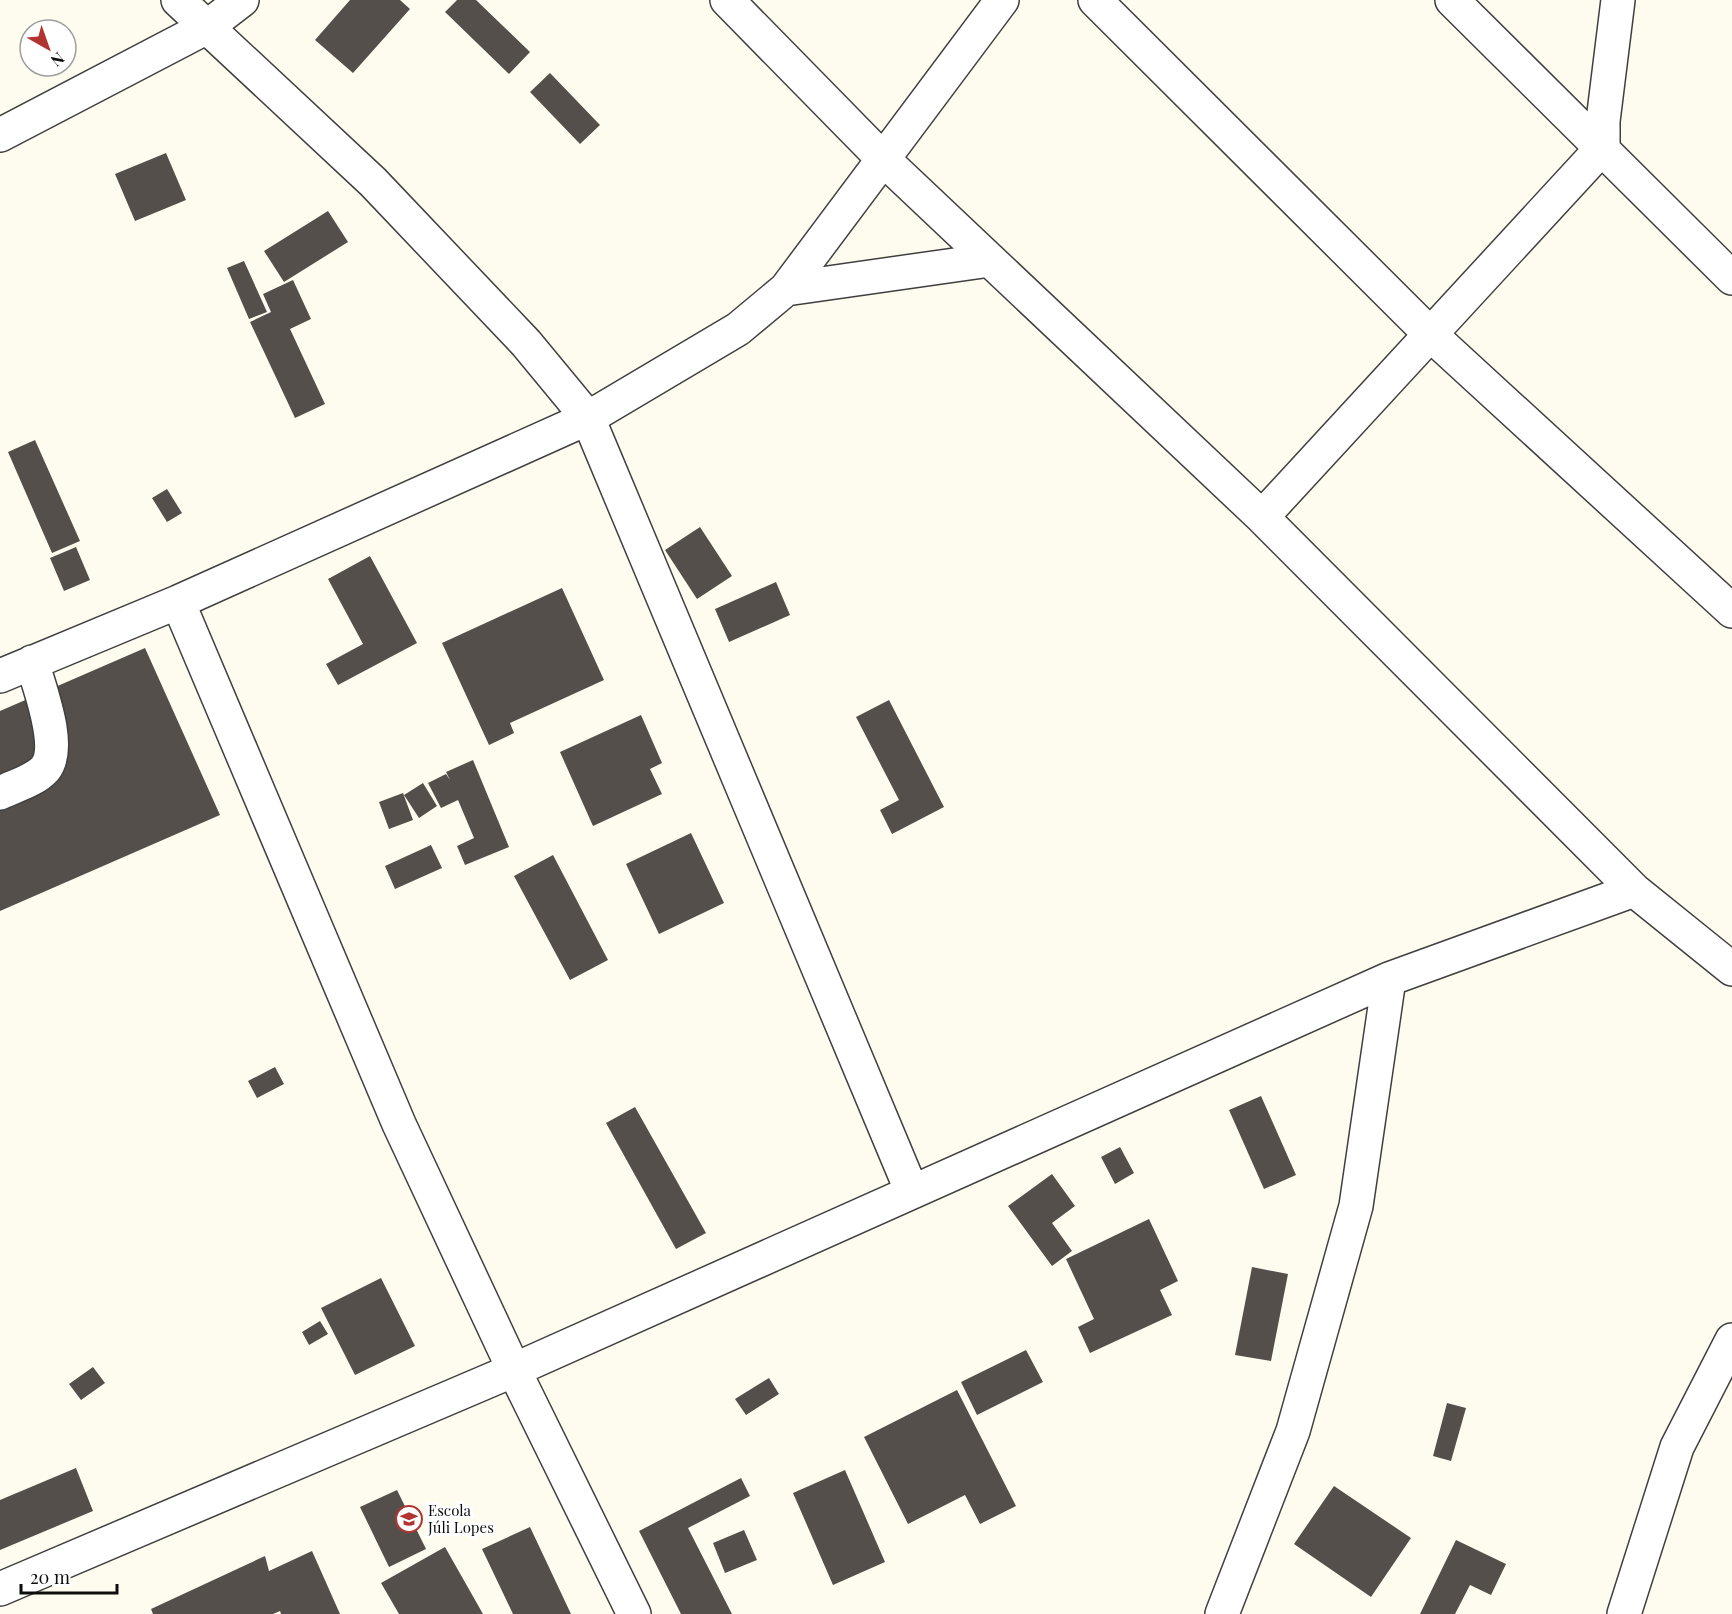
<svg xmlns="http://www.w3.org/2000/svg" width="1732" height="1614" font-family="'Playfair Display',serif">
<rect width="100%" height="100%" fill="#fefcef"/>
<!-- building -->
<path fill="#554f4b" d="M350,0H400L410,9L353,73L315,40Z
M457,0H476L530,52L509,74L445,12Z
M550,73L600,125L580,144L530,92Z
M166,153L186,200L135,221L115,174Z
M328,211L348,242L284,282L264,251Z
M244,261L267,312L249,319L227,268Z
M293,280L311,319L290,329L325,404L295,418L250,322L271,312L263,294Z
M35,440L80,541L52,553L8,452Z
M167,489L182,513L167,522L152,498Z
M700,527L732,576L697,599L665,550Z
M76,547L90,580L64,591L50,558Z
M370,556L417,643L338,685L326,664L363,644L328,579Z
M776,582L790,615L729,642L715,609Z
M562,588L604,680L510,723L514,733L489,745L442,643Z
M145,648L220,815L0,911V711Z
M889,700L944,807L892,834L880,810L899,800L856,717Z
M641,715L662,763L650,769L662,794L593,826L560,752Z
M473,760L509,847L465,865L457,846L474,838L458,800L441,808L428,783L446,774L450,780L446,772Z
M423,783L437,806L419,818L404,795Z
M403,793L413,820L389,829L379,802Z
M691,833L724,903L659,934L626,864Z
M431,845L442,868L395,889L385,866Z
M553,855L608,960L570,980L514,876Z
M275,1067L284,1084L257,1098L248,1081Z
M1261,1096L1296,1175L1264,1189L1229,1110Z
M635,1107L706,1233L676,1249L606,1123Z
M1120,1147L1134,1173L1115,1184L1101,1157Z
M1052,1174L1075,1206L1052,1223L1072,1251L1052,1266L1008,1206Z
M1149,1219L1178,1281L1160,1290L1172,1315L1090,1353L1078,1327L1094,1319L1066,1259Z
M1252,1267L1288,1274L1271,1361L1235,1355Z
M381,1278L415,1346L355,1375L321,1308Z
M320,1321L328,1334L309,1345L302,1332Z
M1026,1350L1043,1382L977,1415L961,1382Z
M93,1367L105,1383L81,1400L69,1384Z
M769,1378L779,1394L746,1415L735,1399Z
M957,1390L1016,1506L980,1524L965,1495L908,1524L864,1437Z
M1447,1403L1466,1408L1451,1461L1433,1456Z
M76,1468L93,1511L0,1550V1500Z
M845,1470L885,1562L833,1585L793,1493Z
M741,1478L750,1496L688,1528L732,1614H681L639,1531Z
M1334,1486L1411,1538L1371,1597L1294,1544Z
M397,1490L426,1549L389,1567L360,1507Z
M530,1527L571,1614H513L482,1549Z
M744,1530L757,1560L725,1573L713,1543Z
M1456,1540L1506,1564L1491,1595L1470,1585L1455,1614H1420Z
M445,1547L483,1614H399L381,1583Z
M312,1551L340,1614H281L280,1611L273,1614H153L151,1609L265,1556L269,1571Z"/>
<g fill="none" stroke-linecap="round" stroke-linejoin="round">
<defs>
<path id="minor" d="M178,0L373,182L526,343L588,418L912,1192
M727,0L883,159L1262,517L1634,890L1732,969
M1095,0L1430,334L1732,611
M1452,0L1732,278
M0,135L207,27L242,0
M786,289L990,260
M1262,517L1603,147V121L1618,0
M178,602L399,1124L514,1370L634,1614
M0,676L178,602L588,418L738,329L786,289L1002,0
M0,793C14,786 34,781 45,769C63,747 39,687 32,662
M0,1589L514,1370L1389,979L1634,890
M1222,1614L1293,1431L1356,1206L1389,979
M1624,1614L1677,1447L1732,1340"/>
</defs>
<!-- minor casing -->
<use href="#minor" stroke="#404040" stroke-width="36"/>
<!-- minor -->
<use href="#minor" stroke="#fff" stroke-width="33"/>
</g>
<!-- icons -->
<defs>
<symbol id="school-ring" viewBox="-11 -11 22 22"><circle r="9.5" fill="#fff" stroke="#b23431" stroke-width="1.5"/><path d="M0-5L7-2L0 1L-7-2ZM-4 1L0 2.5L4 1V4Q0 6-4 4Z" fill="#b23431"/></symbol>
</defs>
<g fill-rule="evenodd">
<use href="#school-ring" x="394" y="1504" width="30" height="30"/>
</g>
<g text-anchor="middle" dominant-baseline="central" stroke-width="6" stroke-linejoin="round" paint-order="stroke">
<!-- poi labels -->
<g font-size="15" fill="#0d0d0d" stroke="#fff" text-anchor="start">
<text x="428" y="1510">Escola<tspan x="428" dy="17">Júli Lopes</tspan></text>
</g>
</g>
<!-- north arrow -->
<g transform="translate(48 48) rotate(140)"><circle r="28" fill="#ffffff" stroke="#9e9e9e" stroke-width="1.5"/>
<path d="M0-4.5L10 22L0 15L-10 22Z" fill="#b23431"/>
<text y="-9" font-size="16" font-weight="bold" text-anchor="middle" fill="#0d0d0d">N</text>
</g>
<!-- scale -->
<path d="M21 1584v9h96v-9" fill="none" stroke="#0d0d0d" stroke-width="3"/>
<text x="30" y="1584" font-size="18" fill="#0d0d0d" stroke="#ffffff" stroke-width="4.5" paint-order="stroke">20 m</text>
</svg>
